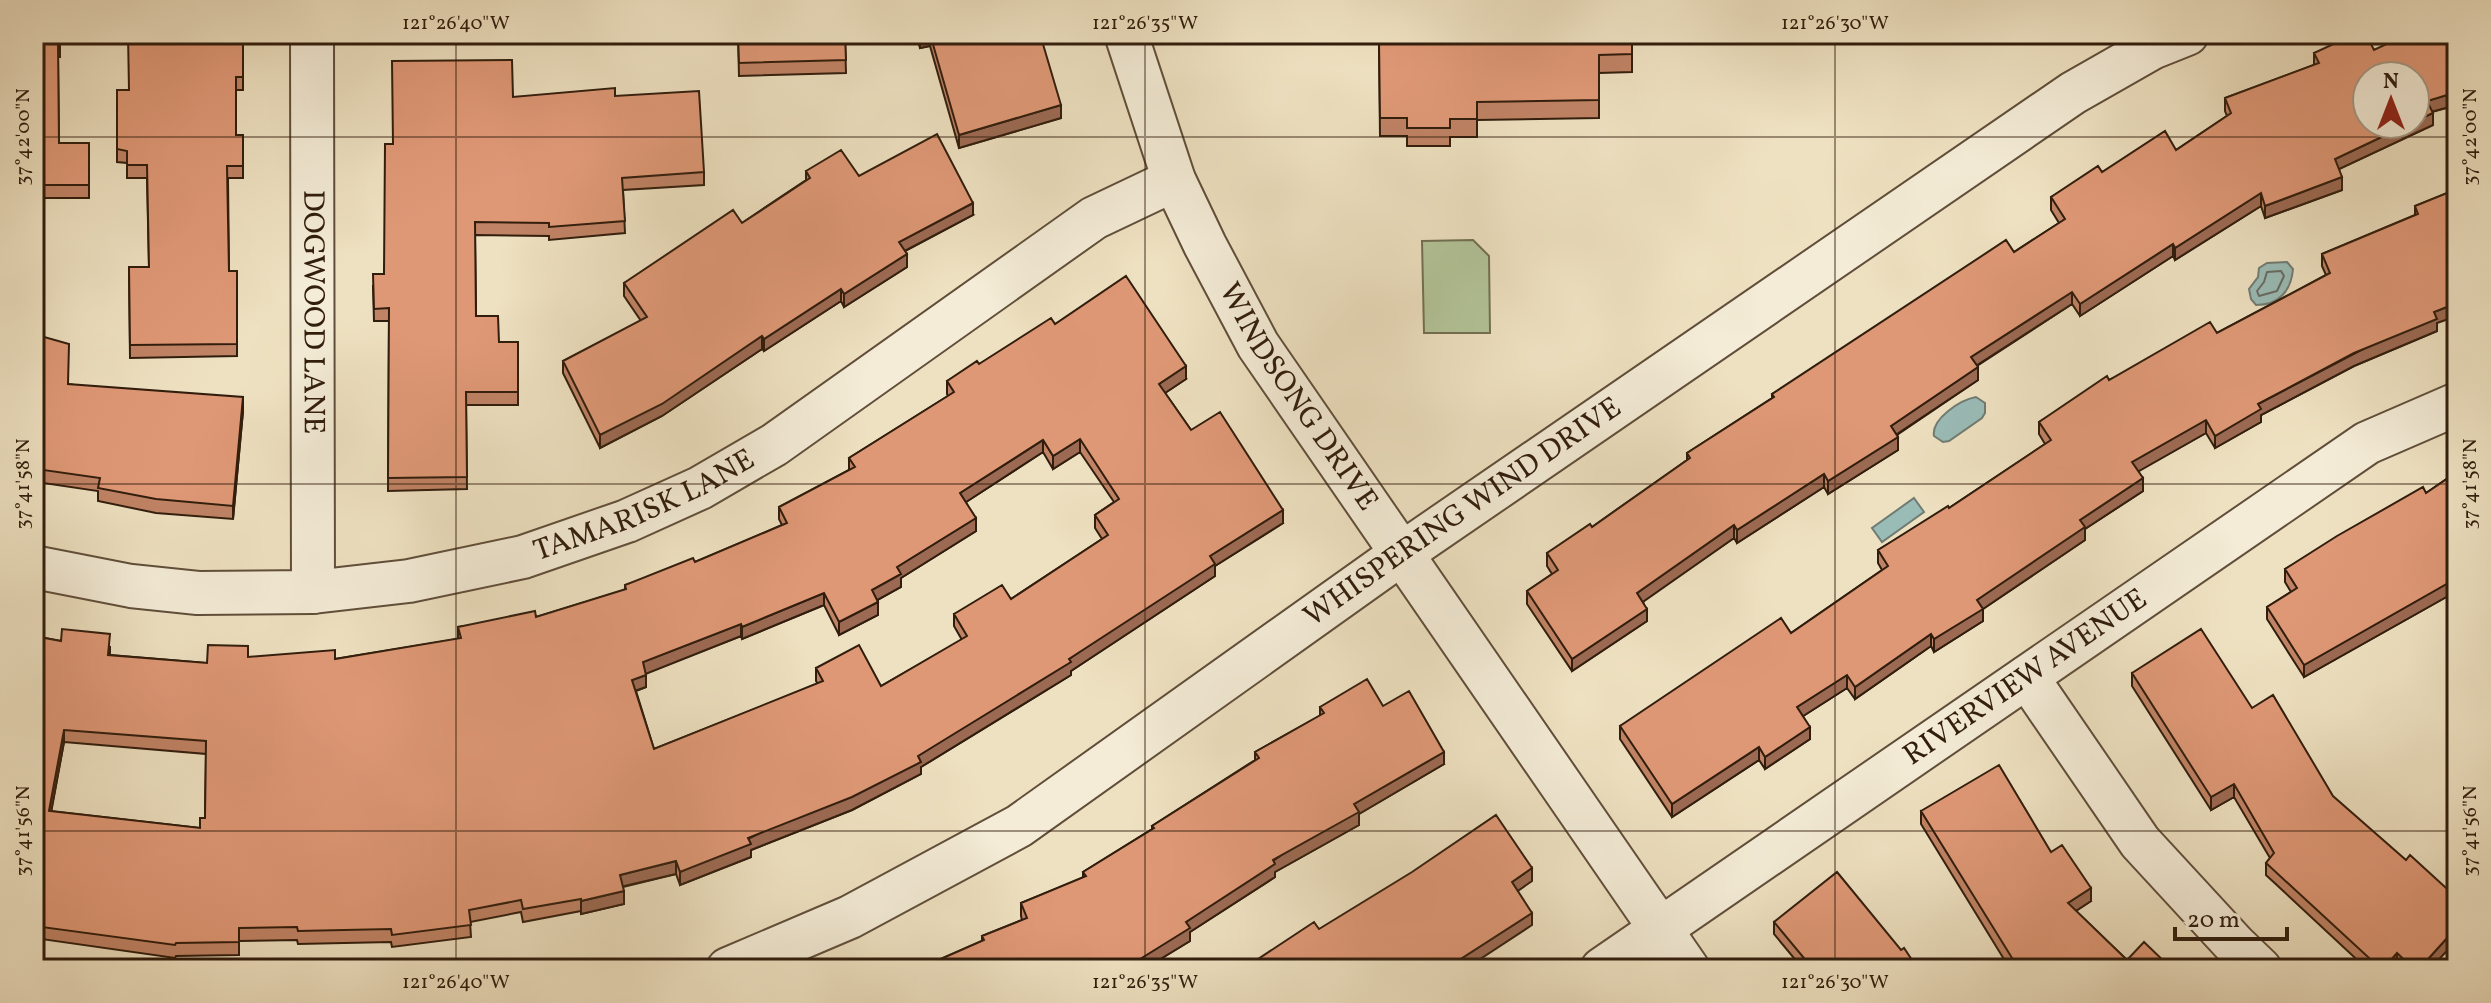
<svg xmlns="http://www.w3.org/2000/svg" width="2491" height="1003" font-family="Vollkorn,serif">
<rect width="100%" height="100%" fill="#eee1c1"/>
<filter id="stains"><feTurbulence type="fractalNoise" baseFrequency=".0025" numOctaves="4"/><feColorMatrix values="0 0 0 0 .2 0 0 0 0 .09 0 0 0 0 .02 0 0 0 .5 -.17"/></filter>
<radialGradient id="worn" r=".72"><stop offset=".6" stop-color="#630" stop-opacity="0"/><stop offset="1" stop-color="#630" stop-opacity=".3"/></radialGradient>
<!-- green -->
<path fill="#b2c498" stroke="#727052" stroke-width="2" d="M1473,240L1489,256L1490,333H1424L1422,241Z"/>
<!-- water -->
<path fill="#9abcb7" stroke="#707c73" stroke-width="2" d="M2287,262L2293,269C2291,291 2279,305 2256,305L2251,299L2249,289L2258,277L2259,268L2267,263Z
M1976,397L1985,403V413L1982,418L1949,441L1943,442L1934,436C1931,419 1960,400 1976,397Z
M1914,498L1924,512L1882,542L1872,528Z"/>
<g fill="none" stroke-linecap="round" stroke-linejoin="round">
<!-- shore -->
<path stroke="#666c62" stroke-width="2" d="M2281,271L2284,276L2277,291L2259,296L2257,291L2264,282L2267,272Z"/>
<defs>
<g id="street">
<path id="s1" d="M312,34L313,592"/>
<path id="s2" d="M1126,34L1174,180L1205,245L1258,345L1688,969"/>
<path id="s3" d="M34,567L131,586L198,593L313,592L409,581L523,557L627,521L700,488L774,445L1094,218L1174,180"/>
<path d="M2027,677L2140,842L2235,945L2260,969"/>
<path id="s4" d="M728,969L850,917L1019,826L1401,554L2073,93L2152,48L2187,34"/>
<path id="s5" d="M1602,969L2367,443L2457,404"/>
</g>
</defs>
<!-- street casing -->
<use href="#street" stroke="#604e3a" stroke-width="46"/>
<!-- street -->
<use href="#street" stroke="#f4ecd7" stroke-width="42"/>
</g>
<!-- wall -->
<path fill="#c08365" stroke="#311d0d" stroke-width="2" fill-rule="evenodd" d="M34,34H60V57H58L59,143H89V198H42L44,337L68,384L243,411L233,519L156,513L98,501V491L44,483L40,496L34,495Z
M243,34V90H236V135H243V178H228L229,271H237V356L130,358L129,267H149L147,178H127V163L117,162V149L128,90Z
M738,34H861V38H845L846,73L739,76Z
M916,34H1042L1041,39L1061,118L959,148L930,46L920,48Z
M1632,34V72L1599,73V118L1477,120V137H1450V146H1407V136H1380L1379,42Z
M2457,34V105L2432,112L2433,125L2339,169L2342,190L2265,218L2261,206L2175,260L2173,256L2080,316L2072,304L1977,366L1978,380L1897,435L1898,450L1828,494L1824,487L1737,543L1734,538L1643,601L1647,621L1572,671L1527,604V591L1552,574L1547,566V553L1592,527L1687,460V453L1772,398V394L2014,252L2059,223L2051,210V197L2102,172L2176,150L2227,116L2225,111V98L2314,65V53L2374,50Z
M615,96L704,172V185L623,190L625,233L549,240V236L475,235L476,316L499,342H518V405H466L467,489L388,491L389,321H374L373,286L384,274L393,144L513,97Z
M806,171L859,176L973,215L905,251L907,267L844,307L841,301L764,351L762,349L662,416L600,448L563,373V361L641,321L624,296V283L742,223L806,180Z
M2457,189L2437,323V331L2354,366L2261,415V422L2215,448L2206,433L2138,471L2143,491L2085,529V540L1983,609V621L1934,652L1931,646L1855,699L1847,688L1803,716L1810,739L1765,769L1759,760L1672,817L1620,739V726L1791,633L1882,570L1878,563V550L1949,508L2045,444L2039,434V422L2109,380L2217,333L2326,275L2322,266V254L2415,215V206Z
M1055,324L1186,379L1165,393L1191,430L1283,523L1215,566V576L1071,671V675L921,767V774L852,810L751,850V857L680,885L676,874L623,887L624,904L581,914V911L523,922L521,912L470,922L471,937L392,947L391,942L298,944L297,940L239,941V955L176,956L175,958L34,938V636L61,641L110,647V655L207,663L248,657L335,659L458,639V627L536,617L625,590V585L695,562L782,525L779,519V507L849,470V458L948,396L947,394V381ZM1043,452L1053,469L1080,452L1114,502L1095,515V528L1102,539L1011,599L954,614V626L962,640L881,686L816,668V681L818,684L654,749L636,691L646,687V673L741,636L742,639L824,605L839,635L878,615L877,600L901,587V578L976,531L966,502ZM64,742L206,754L205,818L200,828L51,811Z
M2457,472V591L2304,677L2267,619V607L2291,592L2285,582V569L2426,493Z
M2457,640V680L2447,656V644Z
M2132,673L2252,708L2430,969H2400L2397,966L2394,969H2367L2266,875V863L2270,858L2234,797L2211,810L2132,686Z
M1383,706L1444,764L1359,814V825L1275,872V877L1190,932V941L1144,969H918L982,941V936L1022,920L1021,916V903L1083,878V872L1152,829V826L1255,760V752L1320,716V707Z
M1921,811L2051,852L2091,901L2076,911L2127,960L2172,969H2010L1921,824Z
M1774,922L1901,950L1918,969H1803L1774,934Z"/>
<!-- shaded-wall -->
<path fill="#9c6a53" stroke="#311d0d" stroke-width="2" d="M927,34H930V46L920,48V36Z
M2457,92V105L2427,113V101Z
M1061,105V118L959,148V135Z
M2433,113V125L2335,171V159L2409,124H2415V121Z
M2342,177V190L2265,218V206Z
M2261,193V206L2175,260V248Z
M973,203V215L899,254V242Z
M2173,244V256L2080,316V304Z
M907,254V267L844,307V294Z
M841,289V301L764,351V339Z
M2072,292V304L1971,369V357Z
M2457,303V316L2437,323V331L2354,366L2261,415V422L2215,448V436L2258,404L2434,312Z
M762,336V349L662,416L600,448V435Z
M1186,366V379L1159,397V384Z
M1978,367V380L1891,438V426Z
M243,397V411L233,519V506Z
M2206,420V433L2132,475V462Z
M1898,437V450L1828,494V481Z
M1080,439V452L1053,469V456Z
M1043,440V452L960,506V493Z
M44,470V483L40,496V483Z
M1824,474V487L1737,543V530Z
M2143,478V491L2085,529V540L1983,609V621L1934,652V639L1977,600L2080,520Z
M1283,510V523L1215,566V576L1071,671V675L921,767V774L852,810L751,850V857L680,885V872L918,756L1069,659L1210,556Z
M976,518V531L901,578V587L872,603V590L897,567Z
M1734,525V538L1637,606V593Z
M2457,578V591L2304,677V665Z
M824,593V605L742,639V627Z
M878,602V615L839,635V622Z
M1647,609V621L1572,671V659Z
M741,624V636L643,675V662Z
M1931,634V646L1855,699V687Z
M646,675V687L632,692V680Z
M1847,675V688L1797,720V707Z
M1810,727V739L1765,769V757Z
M64,730V742L49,824V811Z
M1759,747V760L1672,817V804Z
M1444,752V764L1359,814V825L1275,872V877L1190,932V941L1144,969H1124L1186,922L1354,804Z
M2234,784V797L2211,810V797Z
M676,861V874L620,887V875Z
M1532,868V881L1512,895V882Z
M2091,888V901L2068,916V903Z
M624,891V904L581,914V901Z
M1532,913V925L1465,969H1445Z
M2457,927V940L2430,969H2419Z
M2397,953V966L2394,969H2383Z
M1404,963V969H1394Z"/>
<!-- building -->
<path fill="#df9876" stroke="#311d0d" stroke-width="2" fill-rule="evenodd" d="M34,34H60V43H58L59,143H89V185H42L44,337L69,344L68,384L243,397L233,506L156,499L98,488L100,478L44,470L40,483L34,481Z
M128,34H243V77H236V135H243V166H227L229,271H237V344L130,345L129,267H149L147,165H127V151L117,149V90H129Z
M738,34H845L846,60L739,63Z
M930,34H1040L1061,105L959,135Z
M1408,34H1632V54L1599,55V100L1477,102V119H1450V128H1407V118H1380L1379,42L1408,41Z
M2355,34H2366L2374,50L2408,34H2457V92L2427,101L2433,113L2415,121V76H2367V124H2409L2335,159L2342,177L2265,206L2261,193L2175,248L2173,244L2080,304L2072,292L1971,357L1978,367L1891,426L1898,437L1828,481L1824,474L1737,530L1734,525L1637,593L1647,609L1572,659L1527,591L1558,570L1547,553L1590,524L1592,527L1690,458L1687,453L1774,397L1772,394L2006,240L2014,252L2065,219L2051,197L2098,166L2102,172L2165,131L2176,150L2231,113L2225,98L2319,63L2314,53Z
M512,60L513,97L615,88V96L699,91L704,172L622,178L625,221L549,227V223L475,222L476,316H498L499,342H518V392H466L467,477L388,478L389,308L374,309L373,274H384L385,144H393L392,61Z
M937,134L973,203L899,242L907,254L844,294L841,289L764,339L762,336L662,404L600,435L563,361L647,317L624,283L733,210L742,223L810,178L806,171L841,150L859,176Z
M2457,189V303L2434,312L2437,319L2354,353L2258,404L2261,409L2215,436L2206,420L2132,462L2143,478L2080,520L2085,527L1977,600L1983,609L1934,639L1931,634L1855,687L1847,675L1797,707L1810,727L1765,757L1759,747L1672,804L1620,726L1781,618L1791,633L1888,566L1878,550L1948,506L1949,508L2051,440L2039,422L2107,376L2109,380L2210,322L2217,333L2330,273L2322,254L2418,214L2415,206Z
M1126,276L1186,366L1159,384L1191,430L1220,412L1283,510L1210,556L1215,564L1069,659L1071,662L918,756L921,762L852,797L748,838L751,844L680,872L676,861L620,875L624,891L581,901V899L523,909L521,900L469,910L471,925L392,935L391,929L298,931L297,927L239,928V942L176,943L175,945L34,926V636L61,641L62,629L110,634L108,655L207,663L208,645L248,646V657L335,650V659L461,638L458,627L535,611L536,617L626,589L625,585L693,558L695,562L787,523L779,507L855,467L849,458L954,392L947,381L977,361L979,364L1051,318L1055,324ZM1080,439L1119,499L1095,515L1108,535L1011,599L1002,585L954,614L967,636L881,686L859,645L816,668L823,681L654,749L632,680L646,675L643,662L741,624L742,627L824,593L839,622L878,602L872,590L901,574L897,567L976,518L960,493L1043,440L1053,456ZM64,730L206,741L205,818H200V828L49,811Z
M2457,472V578L2304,665L2267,607L2297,588L2285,569L2337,536L2423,487L2426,493Z
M2201,629L2252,708L2273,695L2333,796L2406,860L2410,855L2457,898V927L2419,969H2414L2397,953L2383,969H2381L2266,863L2274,853L2234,784L2211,797L2132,673Z
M2457,640V667L2447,644Z
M1367,679L1383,706L1409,691L1444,752L1354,804L1359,812L1273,860L1275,864L1186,922L1190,928L1124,969H918L984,940L982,936L1027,918L1021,903L1086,876L1083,872L1154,828L1152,826L1259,758L1255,752L1324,713L1320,707Z
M1999,765L2051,852L2062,845L2091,888L2068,903L2127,960L2144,942L2172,969H2019L2017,966L1921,811Z
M1496,815L1532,868L1512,882L1532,913L1445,969H1408L1404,963L1394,969H1243L1314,922L1319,929L1412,872Z
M1837,872L1901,950L1904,948L1918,969H1813L1774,922Z"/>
<!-- ticks -->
<path fill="none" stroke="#311d0d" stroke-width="2" stroke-opacity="0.45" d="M456,34V969M1145,34V969M1835,34V969M34,137H2457M34,484H2457M34,831H2457"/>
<g text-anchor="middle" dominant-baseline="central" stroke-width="6" stroke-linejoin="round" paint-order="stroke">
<!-- street labels -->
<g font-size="30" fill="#311d0d" stroke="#f4ecd7">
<text stroke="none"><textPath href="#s1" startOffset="278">DOGWOOD LANE</textPath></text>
<text stroke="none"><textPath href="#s2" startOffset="404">WINDSONG DRIVE</textPath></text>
<text stroke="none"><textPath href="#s3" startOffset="626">TAMARISK LANE</textPath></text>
<text stroke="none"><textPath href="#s4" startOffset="868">WHISPERING WIND DRIVE</textPath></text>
<text stroke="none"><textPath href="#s5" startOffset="514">RIVERVIEW AVENUE</textPath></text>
</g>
</g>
<!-- margin -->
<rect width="2491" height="1003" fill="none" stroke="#eee1c1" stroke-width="88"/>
<!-- north arrow -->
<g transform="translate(2391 100)"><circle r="38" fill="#f4ecd7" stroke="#a69986" stroke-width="2"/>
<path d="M0-6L14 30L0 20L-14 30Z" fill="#8f2418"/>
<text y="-12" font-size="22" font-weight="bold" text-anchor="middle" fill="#311d0d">N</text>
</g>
<!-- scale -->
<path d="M2175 927v12h112v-12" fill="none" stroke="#311d0d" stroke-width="4"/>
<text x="2187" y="927" font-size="24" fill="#311d0d" stroke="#f4ecd7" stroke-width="6" paint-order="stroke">20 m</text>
<rect x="44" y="44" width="2403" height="915" fill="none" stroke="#311d0d" stroke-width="3"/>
<g font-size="20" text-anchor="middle" fill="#311d0d">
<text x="456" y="29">121°26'40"W</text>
<text x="1145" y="29">121°26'35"W</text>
<text x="1835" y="29">121°26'30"W</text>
<text transform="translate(22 137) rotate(-90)" y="7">37°42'00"N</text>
<text transform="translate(2469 137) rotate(-90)" y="7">37°42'00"N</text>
<text transform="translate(22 484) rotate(-90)" y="7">37°41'58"N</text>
<text transform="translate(2469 484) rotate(-90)" y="7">37°41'58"N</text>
<text transform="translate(22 831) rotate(-90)" y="7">37°41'56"N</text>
<text transform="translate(2469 831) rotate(-90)" y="7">37°41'56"N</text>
<text x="456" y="988">121°26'40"W</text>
<text x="1145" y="988">121°26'35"W</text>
<text x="1835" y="988">121°26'30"W</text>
</g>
<rect width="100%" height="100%" filter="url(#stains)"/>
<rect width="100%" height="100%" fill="url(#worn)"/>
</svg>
